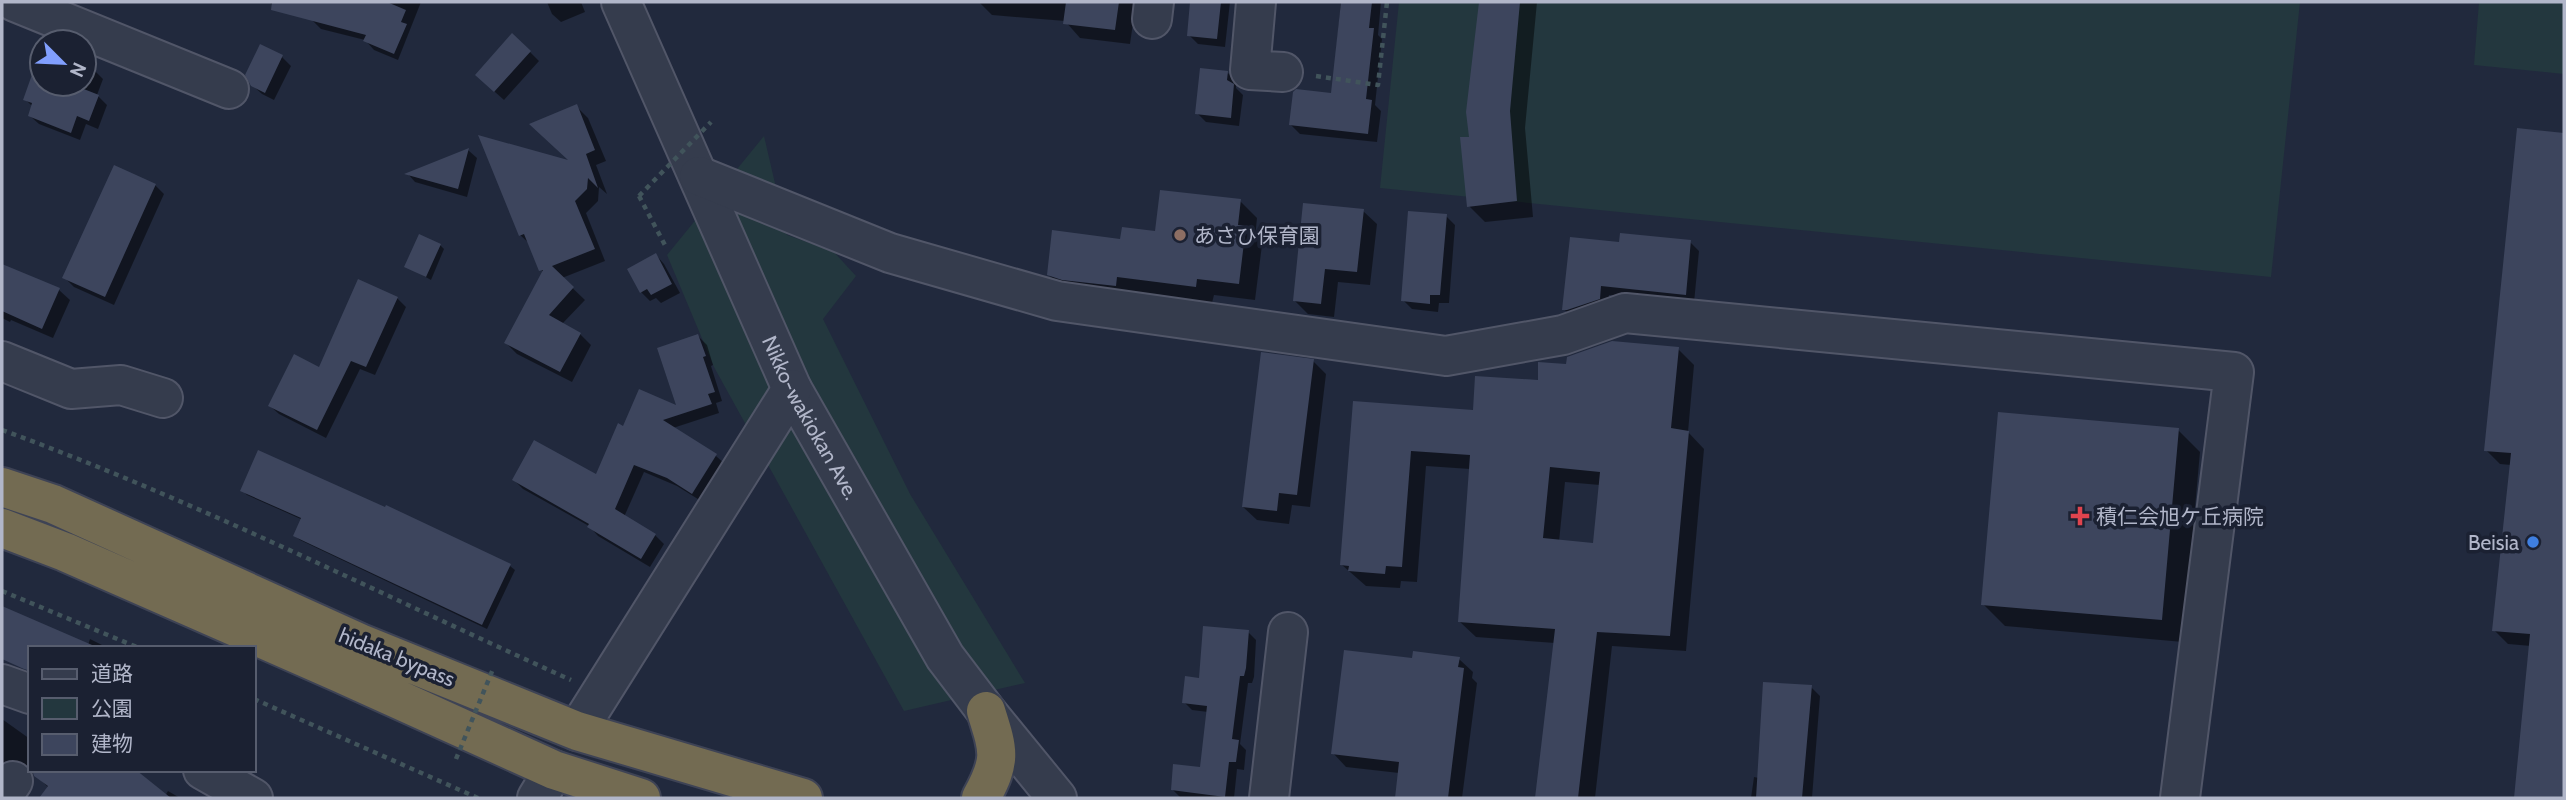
<svg xmlns="http://www.w3.org/2000/svg" width="2566" height="800" font-family="Cabin,'Noto Sans JP',sans-serif">
<rect width="100%" height="100%" fill="#21293d"/>
<!-- green -->
<path fill="#23373e" d="M1399,2H2300L2271,277L1380,188Z
M2479,2H2564V74L2474,65Z
M764,136L787,235L833,251L856,276L823,319L910,494L1025,683L904,711L714,367L667,255Z"/>
<!-- shadow -->
<path fill="#0007" fill-rule="evenodd" d="M269,2H421L398,60L374,50L365,40L321,29L312,20L275,7Z
M547,2H581L585,12L561,22L552,14Z
M979,2H1136L1130,44L1080,38L1065,21L992,15Z
M1192,2H1230L1225,47L1198,44L1189,35Z
M1341,2H1381L1378,35L1382,39L1375,105L1381,111L1377,142L1300,134L1291,125L1332,95Z
M1481,2H1537L1525,128L1533,217L1485,222L1469,206L1471,138L1468,112Z
M530,52L539,61L504,100L486,84Z
M282,57L291,66L274,100L262,94L252,85Z
M84,66L94,70L103,79L97,95L107,105L98,129L86,124L80,140L39,124L30,116L33,107L25,99L42,74V84H84Z
M1228,73L1236,81V88L1243,95L1239,126L1206,122L1197,113Z
M577,107L588,118L606,161L596,165L607,194L599,187L598,201L586,213L605,261L562,278L585,300L562,324L580,334L591,345L572,382L517,354L506,343L543,273L531,245L520,235L573,163Z
M2519,130L2564,134V798H2515L2531,646L2508,644L2494,630L2511,465L2500,464L2486,450Z
M468,150L477,158L467,197L415,182L408,174Z
M155,185L164,194L114,305L74,287L65,278Z
M1240,201L1257,218L1255,238L1262,245L1255,300L1214,295L1212,303L1133,293L1066,292L1049,275L1122,241L1157,233Z
M1363,211L1377,224L1370,285L1338,282L1334,317L1308,314L1294,300Z
M1446,216L1455,225L1449,303H1439L1438,312L1412,309L1403,300Z
M1690,242L1699,251L1694,303L1609,295L1608,308L1573,318L1564,309L1620,244Z
M440,245L444,249L431,280L406,266Z
M656,255L664,264L680,293L661,303L656,298L650,301L641,292Z
M2,265L59,290L70,300L53,338L11,320L10,322L2,318Z
M397,298L406,307L375,375L360,369L326,438L279,414L270,406L320,369Z
M698,336L707,345L713,365L711,366L722,401L716,403L719,413L673,428L716,456L725,464L701,501L677,486L644,472L624,517L655,535L664,544L650,567L598,536L589,526L523,489L514,480L597,477L624,428L679,408Z
M1678,349L1694,365L1688,432L1704,449L1686,651L1612,646L1595,798H1536L1555,643L1476,637L1460,622L1470,469L1426,466L1417,582L1401,581L1400,588L1366,586L1342,565L1354,403L1474,412L1540,382L1567,366ZM1565,482L1600,485L1594,545L1559,542Z
M1313,361L1326,374L1310,507L1292,505L1289,524L1257,520L1243,507Z
M2178,430L2200,452L2183,642L2005,626L1983,604Z
M242,490L386,509L387,507L510,566L515,570L487,629L300,540L295,536L303,520L247,495Z
M2,607L88,645L90,639L108,648H30V666L2,653Z
M1248,632L1256,640L1254,677L1252,683H1248L1240,744L1246,750L1244,770L1237,769L1234,798H1181L1172,789L1201,769L1208,712L1192,710L1184,702L1200,680Z
M1459,659L1473,672L1472,678L1477,683L1462,798H1396L1399,773L1346,767L1333,753L1414,660Z
M1811,687L1820,696L1812,798H1751L1754,777L1759,778Z
M2,719L30,739V770H121L165,796L168,791L180,798H41L49,788L35,774L25,771L2,790Z"/>
<!-- building -->
<path fill="#3d455d" fill-rule="evenodd" d="M272,2H387L406,10L401,22L407,24L394,54L363,41L366,35L271,10Z
M1066,2H1119L1115,30L1063,24Z
M1190,2H1221L1217,39L1187,36Z
M1341,2H1372L1369,28H1374L1366,99L1372,100L1368,134L1289,125L1293,92L1296,89L1331,93Z
M1479,2H1520L1510,111L1517,201L1467,207L1460,137H1469L1466,112Z
M512,33L531,51L494,92L475,75Z
M260,44L283,55L265,93L251,86L245,75Z
M1200,68L1228,71L1227,80L1234,84L1231,118L1195,114Z
M34,69L42,72V84H71L99,95L89,121L77,116L71,133L28,116L32,103L23,100Z
M577,104L595,150L586,154L598,188L588,178L587,189L575,201L595,249L552,266L574,287L549,315L581,333L560,372L504,343L543,270L539,271L524,234L519,236L478,135L568,160L529,124Z
M2517,128L2564,133V798H2514L2530,634L2492,631L2511,453L2484,451Z
M469,148L458,189L404,174Z
M114,165L156,184L105,297L62,278Z
M1160,190L1241,199L1238,225L1246,226L1239,284L1197,279L1196,287L1117,277L1116,286L1062,280L1047,275L1052,230L1120,239L1122,227L1155,231Z
M1303,203L1364,209L1357,272L1325,269L1321,304L1293,301Z
M1408,211L1447,214L1440,295H1430V304L1401,301Z
M1620,233L1691,240L1686,295L1601,286L1600,299L1567,310H1562L1570,237L1619,242Z
M419,234L441,244L426,277L404,267Z
M656,253L672,284L651,295L647,289L640,293L627,269Z
M2,264L60,288L42,329L2,311Z
M358,279L398,297L366,367L351,361L317,430L268,406L294,354L319,367Z
M698,334L706,356L703,357L715,392L708,394L712,404L663,420L717,454L692,494L667,478L634,465L615,509L656,534L641,559L587,527L589,524L512,480L534,440L596,474L618,423L623,426L639,389L676,405L657,348Z
M1612,341L1679,347L1671,428L1689,431L1670,636L1597,632L1578,798H1535L1555,629L1458,622L1470,455L1411,451L1402,567L1386,566L1385,574L1348,571L1349,566L1340,565L1353,401L1473,410L1475,376L1538,380V362L1566,364L1567,357ZM1550,467L1600,472L1593,543L1543,538Z
M1261,352L1314,359L1297,495L1279,493L1277,511L1242,507Z
M1998,412L2179,428L2162,620L1981,605Z
M258,450L385,507L386,505L511,564L482,625L293,536L301,518L240,491Z
M2,606L99,648H30V671L24,669L2,659Z
M1203,626L1249,630L1246,668L1244,676H1240L1232,739L1239,740L1236,762H1229L1225,797L1171,790L1173,764L1200,767L1207,706L1182,703L1185,676L1199,678Z
M1344,650L1412,658L1413,651L1460,657L1458,667L1464,668L1448,798H1395L1399,762L1331,754Z
M1763,682L1812,685L1802,798H1756Z
M32,770H136L171,798H39L48,786L34,776Z"/>
<g fill="none" stroke-linecap="round" stroke-linejoin="round">
<defs>
<g id="minor">
<path d="M15,2L229,89"/>
<path id="s1" d="M621,2L792,389L945,657L986,711L1057,798"/>
<path d="M1256,2L1250,70L1283,72"/>
<path d="M1152,19L1154,2"/>
<path d="M699,176L890,253L1057,301L1446,356L1563,335L1625,313L2234,372L2180,798"/>
<path d="M2,361L71,389L121,385L163,398"/>
<path d="M2,684L30,694"/>
<path d="M577,731L792,389"/>
<path d="M203,770L253,798"/>
<path d="M2,797L13,781"/>
<path d="M537,798L554,770"/>
<path d="M1269,798L1288,632"/>
</g>
<path id="highway" d="M2,487L53,504L360,643L577,731L803,798
M2,528L65,552L340,673L554,770L641,798
M981,798C1002,760 999,752 986,711"/>
</defs>
<!-- minor casing -->
<use href="#minor" stroke="#515668" stroke-width="42"/>
<!-- highway casing -->
<use href="#highway" stroke="#3e4355" stroke-width="42"/>
<!-- path -->
<path stroke="#41545b" stroke-width="4.5" stroke-dasharray="5 5" stroke-linecap="butt" d="M1316,76L1378,85L1387,2
M639,196L666,247
M2,430C197,501 382,595 571,680
M2,591L139,648
M254,699L478,798"/>
<!-- minor -->
<use href="#minor" stroke="#353c4d" stroke-width="38"/>
<!-- highway -->
<use href="#highway" stroke="#736b52" stroke-width="38"/>
<!-- path-bridge -->
<path stroke="#41545b" stroke-width="4.5" stroke-dasharray="5 5" stroke-linecap="butt" d="M639,196L711,122
M456,759L493,669"/>
</g>
<!-- markers -->
<circle fill="#8d6e63" stroke="#1b2132" stroke-width="2.5" cx="1180" cy="235" r="7"/>
<path fill="#e0444e" stroke="#1b2132" stroke-width="2.5" d="M2076.5 505.5h7v7h7v7h-7v7h-7v-7h-7v-7h7z"/>
<circle fill="#3f7fe0" stroke="#1b2132" stroke-width="2.5" cx="2533" cy="542" r="7"/>
<g text-anchor="middle" dominant-baseline="central" stroke-width="7" stroke-linejoin="round" paint-order="stroke">
<!-- poi labels -->
<g font-size="21" fill="#b1b6c9" stroke="#1b2132" text-anchor="start">
<text x="1194" y="235">あさひ保育園</text>
<text x="2096" y="516">積仁会旭ケ丘病院</text>
<text x="2519" y="542" text-anchor="end">Beisia</text>
</g>
<!-- street labels -->
<g font-size="21" fill="#b1b6c9" stroke="#1b2132">
<text stroke="none"><textPath href="#s1" startOffset="457">Nikko-wakiokan Ave.</textPath></text>
<text transform="translate(397 657) rotate(22)">hidaka bypass</text>
</g>
</g>
<!-- border -->
<rect width="2566" height="800" fill="none" stroke="#b1b6c9" stroke-width="7"/>
<!-- legend -->
<rect x="28" y="646" width="228" height="126" fill="#1b2132" stroke="#575d6e" stroke-width="2"/>
<rect x="42" y="669" width="35" height="10" fill="#353c4d" stroke="#575d6e" stroke-width="2"/>
<text x="91" y="681" font-size="21" fill="#b1b6c9">道路</text>
<rect x="42" y="698" width="35" height="21" fill="#23373e" stroke="#575d6e" stroke-width="2"/>
<text x="91" y="716" font-size="21" fill="#b1b6c9">公園</text>
<rect x="42" y="734" width="35" height="21" fill="#3d455d" stroke="#575d6e" stroke-width="2"/>
<text x="91" y="751" font-size="21" fill="#b1b6c9">建物</text>
<!-- north arrow -->
<g transform="translate(63 63) rotate(114)"><circle r="33" fill="#1b2132" stroke="#575d6e" stroke-width="2"/>
<path d="M0-5L12 26L0 18L-12 26Z" fill="#819ffe"/>
<text y="-10" font-size="19" font-weight="bold" text-anchor="middle" fill="#b1b6c9">N</text>
</g>
</svg>
